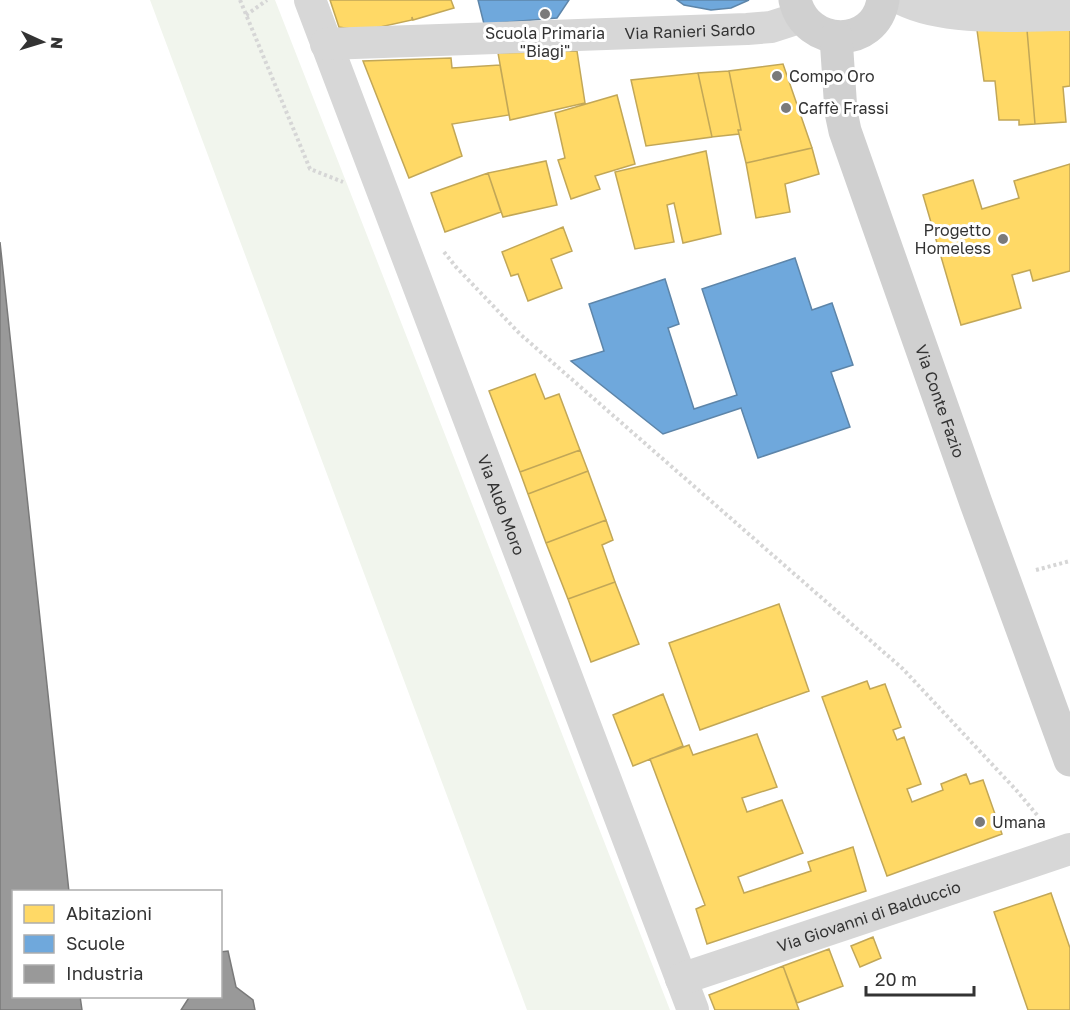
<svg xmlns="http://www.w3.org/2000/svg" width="1070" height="1010" font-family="'Golos Text',sans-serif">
<rect width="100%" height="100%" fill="#fff"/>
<!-- green -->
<path fill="#f1f5ed" d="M150,0H275L670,1010H527Z"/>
<!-- homes -->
<path fill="#ffd966" stroke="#c2a757" stroke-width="1.5" d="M330,0H451L454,8L413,20L412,17V20L362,31L339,27Z
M977,30H1027L1035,124L1019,125V120H999L995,81H984Z
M1027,30H1070V86L1063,87L1066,122L1035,124Z
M577,51L585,103L510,120L498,53Z
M451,58L452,68L500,65L509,115L452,124L462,156L409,178L363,61Z
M783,64L812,148L746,163L738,130H741L729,71Z
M729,71L741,130H738L739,134L712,137L698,73Z
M698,73L712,137L646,146L631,80Z
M617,95L635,164L595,176L600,189L571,199L558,160L565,158L555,113Z
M812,148L819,174L785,184L790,212L756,218L746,163Z
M706,151L721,234L683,243L674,203L667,205L674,242L635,249L615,172Z
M546,161L557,205L503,217L488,173Z
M1070,164V271L1033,281L1030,270L1012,275L1021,308L961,325L923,195L973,180L982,209L1019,198L1014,181Z
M488,173L501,212L445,232L431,193Z
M563,227L572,251L551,259L562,288L528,301L518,274L511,276L502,252Z
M535,374L545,399L559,394L580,450L520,472L489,391Z
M580,450L588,471L528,494L520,472Z
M588,471L606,520L546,543L528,494Z
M606,520L613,540L602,545L615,582L568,599L546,543Z
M615,582L639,644L591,662L568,599Z
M779,604L809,691L700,730L669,643Z
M867,681L870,689L885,684L901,727L893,730L897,740L904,737L921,784L907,789L912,802L943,790L941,784L966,774L970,784L983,780L1002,834L887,876L822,697Z
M663,694L683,746L633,766L613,715Z
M757,734L777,787L742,798L747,812L782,800L803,853L738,877L744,893L811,871L808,862L853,847L866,891L707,944L696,909L705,905L650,759L689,745L693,755Z
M1051,893L1070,948V1010H1028L994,912Z
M873,937L881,958L860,967L851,946Z
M829,949L843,986L797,1003L783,966Z
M783,966L799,1010H715L709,995Z"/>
<!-- schools -->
<path fill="#6fa8dc" stroke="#5d85a9" stroke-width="1.5" d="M478,0H569L557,18L484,24Z
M677,0H749L731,8L711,10L684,5Z
M795,258L812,310L832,303L853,365L831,372L850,427L758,458L741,408L663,434L571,361L604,351L589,304L665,279L679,324L668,328L694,409L737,395L702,289Z"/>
<!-- industry -->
<path fill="#999" stroke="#7a7a7a" stroke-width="1.5" d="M0,242L69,892H14V996H80L82,1010H0Z
M228,951L236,987L253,1000L255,1010H181L190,996H220V952Z"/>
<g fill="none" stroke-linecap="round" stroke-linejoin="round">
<!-- path -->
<path stroke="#d6d6d6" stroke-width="4" stroke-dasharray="3 3" stroke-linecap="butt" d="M240,0L310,169L343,182
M246,15L267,0
M444,252L456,267L520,334L903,669L1017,791L1042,821
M1036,570L1070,561"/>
<!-- street -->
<g stroke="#d7d7d7" stroke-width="32">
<path id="s1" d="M310,0L693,1010"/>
<path d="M903,0C948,22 1020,15 1070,15"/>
<path id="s2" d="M326,44L747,29L771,27L802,17"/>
<path id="s3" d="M681,979L1070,849"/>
</g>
<!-- secondary -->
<g stroke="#d0d0d0" stroke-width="33">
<path d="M795,0C806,48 875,50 883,0"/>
<path id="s4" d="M836,37L841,112L845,131L976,503L1070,760"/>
</g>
</g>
<!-- markers -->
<g fill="#7a7a7a" stroke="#fff" stroke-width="2">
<circle cx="545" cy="14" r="6"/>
<circle cx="777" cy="76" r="6"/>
<circle cx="786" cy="108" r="6"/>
<circle cx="1003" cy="239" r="6"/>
<circle cx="980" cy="822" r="6"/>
</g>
<g text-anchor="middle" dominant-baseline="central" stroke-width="6" stroke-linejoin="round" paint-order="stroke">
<!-- street labels -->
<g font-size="16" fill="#333" stroke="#fff">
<text stroke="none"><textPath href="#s2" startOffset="364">Via Ranieri Sardo</textPath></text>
<text stroke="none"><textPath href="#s4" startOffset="381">Via Conte Fazio</textPath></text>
<text stroke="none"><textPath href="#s1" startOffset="540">Via Aldo Moro</textPath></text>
<text stroke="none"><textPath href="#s3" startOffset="198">Via Giovanni di Balduccio</textPath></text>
</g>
<!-- poi labels -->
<g font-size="16" fill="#333" stroke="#fff" text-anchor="start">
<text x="545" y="33" text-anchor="middle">Scuola Primaria<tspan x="545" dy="18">"Biagi"</tspan></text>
<text x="789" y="76">Compo Oro</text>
<text x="798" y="108">Caffè Frassi</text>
<text x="991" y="230" text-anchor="end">Progetto<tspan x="991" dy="18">Homeless</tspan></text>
<text x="992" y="822">Umana</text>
</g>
</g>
<!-- legend -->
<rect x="12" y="890" width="210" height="108" fill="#ffffff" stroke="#adadad" stroke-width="1.5"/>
<rect x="24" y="905" width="30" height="18" fill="#ffd966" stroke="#adadad" stroke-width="1.5"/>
<text x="66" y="920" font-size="18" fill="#333333">Abitazioni</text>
<rect x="24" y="935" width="30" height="18" fill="#6fa8dc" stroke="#adadad" stroke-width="1.5"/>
<text x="66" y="950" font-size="18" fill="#333333">Scuole</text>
<rect x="24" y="965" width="30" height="18" fill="#999999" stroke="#adadad" stroke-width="1.5"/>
<text x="66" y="980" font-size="18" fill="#333333">Industria</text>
<!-- north arrow -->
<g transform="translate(42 42) rotate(94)" stroke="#ffffff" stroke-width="4.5" paint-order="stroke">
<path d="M0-4.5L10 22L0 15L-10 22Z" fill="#333333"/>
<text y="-9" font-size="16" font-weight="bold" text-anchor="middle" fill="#333333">N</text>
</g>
<!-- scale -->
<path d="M866 986v9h108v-9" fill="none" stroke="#333333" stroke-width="3"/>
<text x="875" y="986" font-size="18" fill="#333333" stroke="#ffffff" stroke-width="4.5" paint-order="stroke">20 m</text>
</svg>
